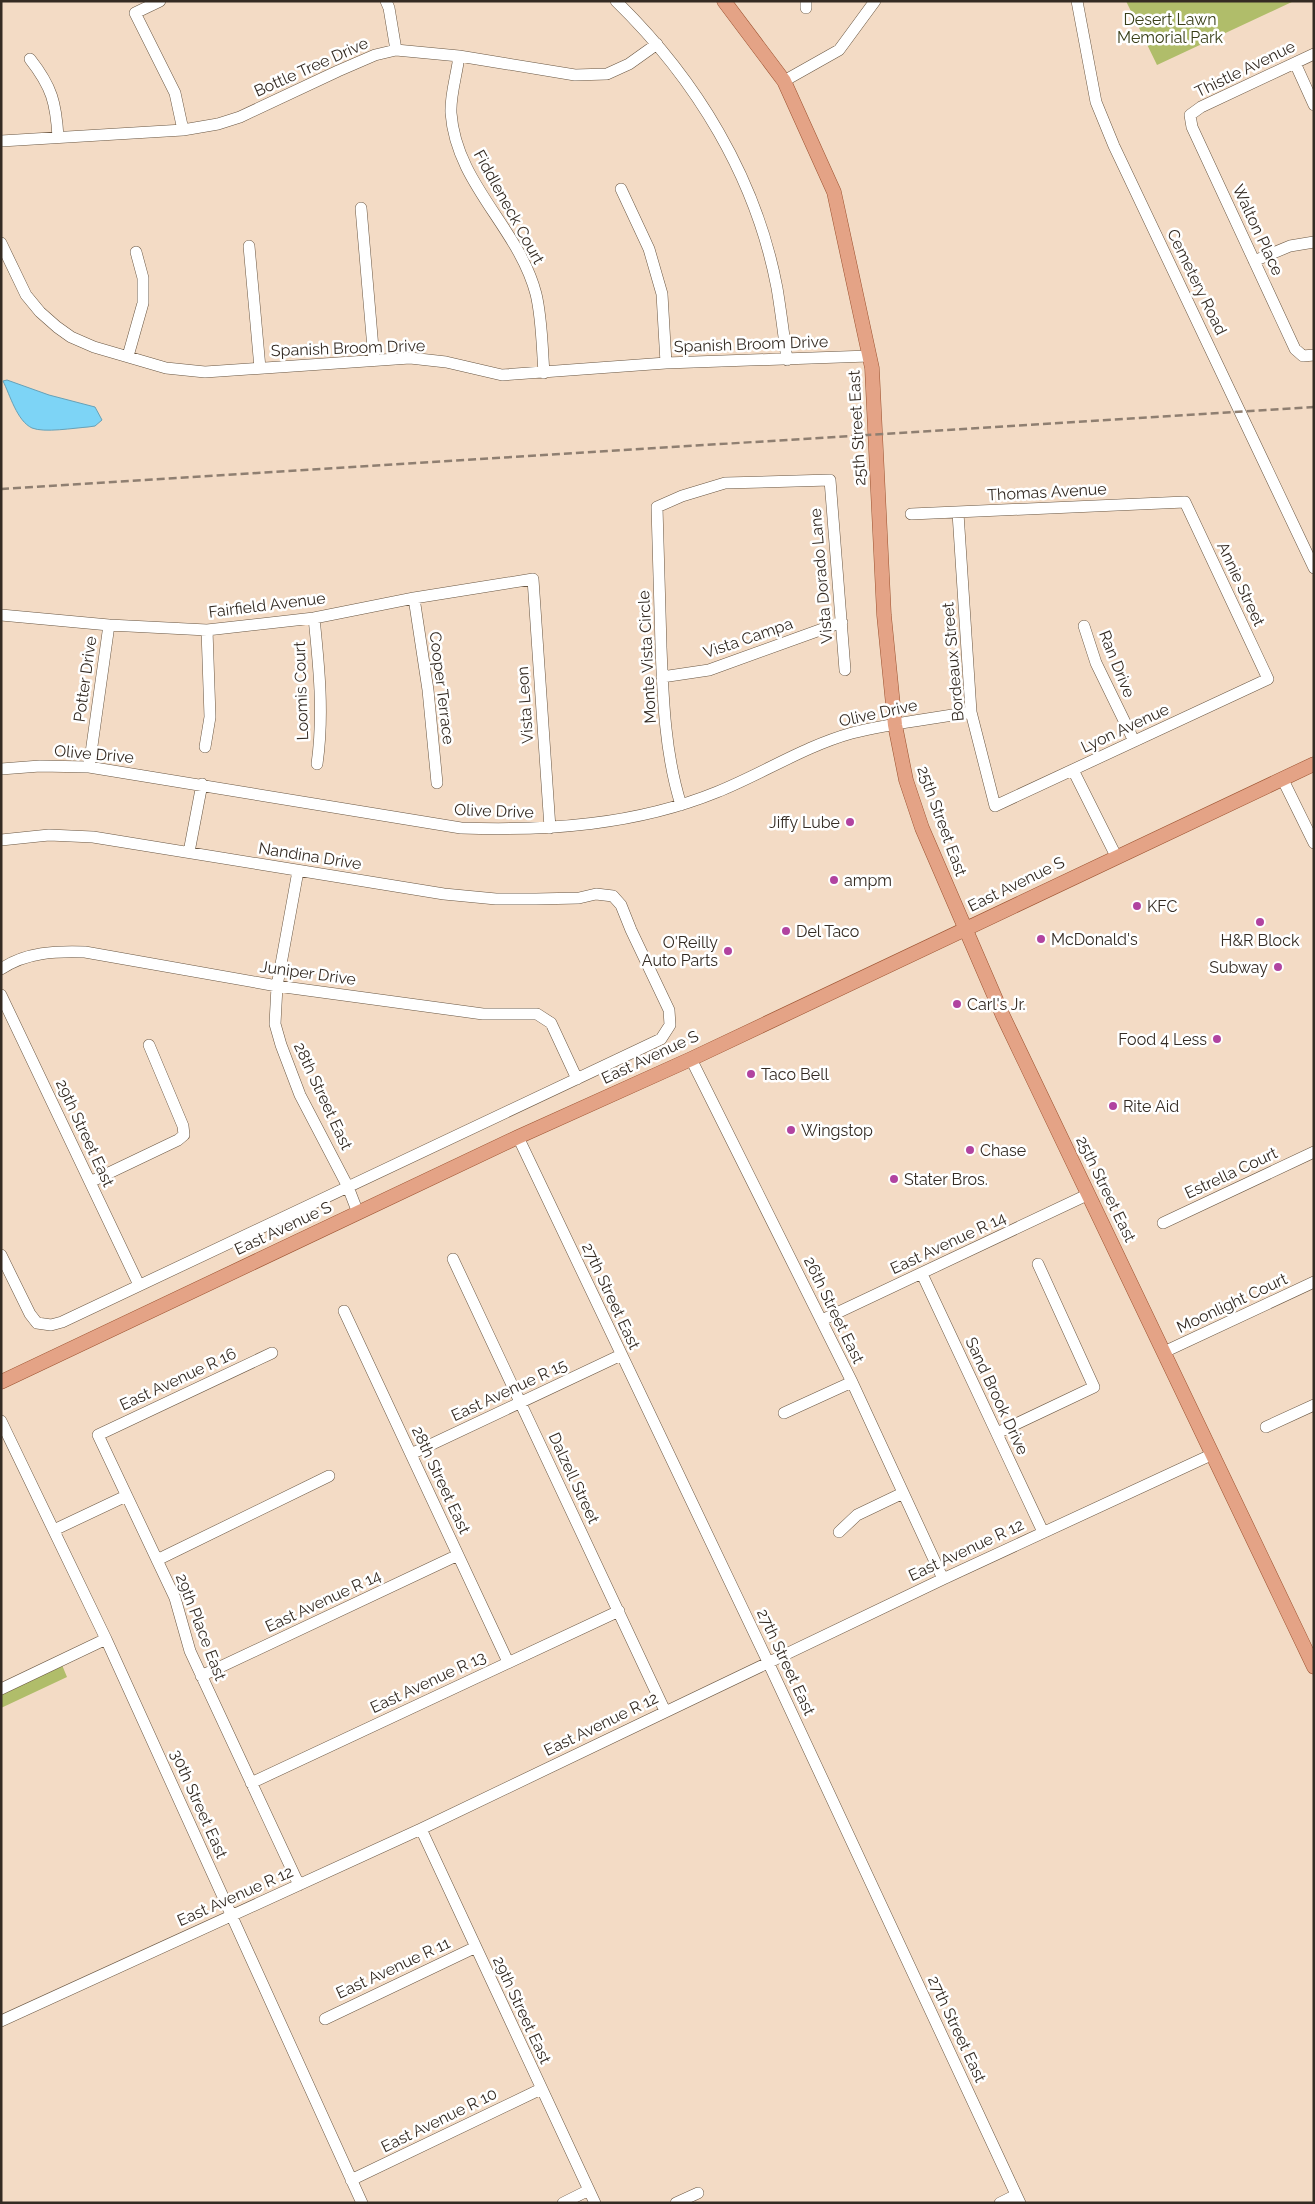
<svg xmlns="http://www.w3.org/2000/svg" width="1315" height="2204" font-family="Raleway,sans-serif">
<rect width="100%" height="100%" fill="#f3dbc5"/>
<!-- green -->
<path fill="#b0bd6a" d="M1126,1H1294L1157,65Z
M62,1665L67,1677L1,1708V1694Z"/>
<!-- water -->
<path fill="#7dd4f6" stroke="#67a1b7" d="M7,380L49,395L95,407L102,420L95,426L88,427C74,428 44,433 32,428C17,421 10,395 3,381Z"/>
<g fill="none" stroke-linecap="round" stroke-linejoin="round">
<defs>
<path id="minor" d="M160,1L135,13L175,93L183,130
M386,1L389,8L396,50
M616,1C696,79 756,177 777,288C781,312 784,336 787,360
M1077,1L1096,102L1114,146L1314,568
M806,8V1
M1314,54L1201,107L1190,115L1192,127L1295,349L1303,356L1314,355
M459,56C457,74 450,95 451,113C456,184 519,228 536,294C542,319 542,347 544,373
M30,59C52,87 56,103 58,137
M1295,63L1314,105
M784,81L839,50L875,1
M1,141L183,130L218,124L240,117L338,71L375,55L396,50L459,56L575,75L607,74L629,64L657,44
M621,189L649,249L662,294L666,363
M361,208L374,360
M1,243L26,295L40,312L57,327L71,337L94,347L166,368L205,372L410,358L446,362L502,375L666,363L869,356
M249,246L260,368
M1254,261L1290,246L1314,242
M128,356L143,303V278L136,252
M911,514L1185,502L1268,679L995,806L971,712L958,513
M414,598L428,690L437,783
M1,615L109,625L207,630L314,618L414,598L533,579L550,828
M314,618C319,666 324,715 317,764
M1084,626L1096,663L1134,741
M662,677L709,670L842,622
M205,747L210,717L207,630
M89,767L109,625
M1,769L40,766L89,767L461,828C547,831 636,825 717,792C762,774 805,746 852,733C891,723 932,719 971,712
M1073,770L1116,856
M1282,778L1314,843
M681,805C665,754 663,699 661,647C660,600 658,553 657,507L682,496L725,483L830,480L845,670
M1,840L49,835L93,837L444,894L496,899H536L579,898L596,894L613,896L621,905L631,930L669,1010L670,1025L661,1039L62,1322L51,1325L37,1323L30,1314L1,1255
M189,852L202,784
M298,871L277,986L275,1024L281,1045L300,1095L348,1187L358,1213
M1,969C26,952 56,951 85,952L277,986L483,1014H537L551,1023L577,1079
M1,995L139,1285
M691,1059L852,1382L943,1579
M518,1137L768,1662L1020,2203
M90,1182L178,1140L184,1135L183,1126L149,1045
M1163,1223L1314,1152
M453,1259L665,1711
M922,1274L1043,1532
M344,1311L508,1662
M822,1320L1089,1194
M1164,1352L1314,1282
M272,1353L98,1435L175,1598L190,1651L299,1885
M784,1413L852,1382
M1,1421L106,1639L362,2203
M1266,1427L1314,1405
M997,1433L1094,1387L1038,1264
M411,1454L621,1355
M54,1530L126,1496
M839,1532L857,1515L903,1493
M157,1560L329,1476
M201,1676L458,1555
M1,1689L106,1639
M251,1783L619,1611
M421,1829L595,2203
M325,2019L476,1947
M1,2021L421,1829L943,1579L1213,1454
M351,2180L541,2089
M563,2203L589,2190
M676,2203L698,2193
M1000,2203L1016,2195"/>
<path id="major" d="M724,1L784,81L834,192L872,368L884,615L895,725L906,780L922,828L1003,1016L1314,1667
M1,1382L518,1137L691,1059L1314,764"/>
</defs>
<!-- minor casing -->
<use href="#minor" stroke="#695642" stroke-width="12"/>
<!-- major casing -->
<use href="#major" stroke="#9b512f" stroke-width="15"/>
<!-- minor -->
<use href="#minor" stroke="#fff" stroke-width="11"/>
<!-- major -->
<use href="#major" stroke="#e4a386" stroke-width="14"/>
<!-- rail -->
<path stroke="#8f7f71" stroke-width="2.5" stroke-dasharray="8 4" stroke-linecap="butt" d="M1,489L1314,407"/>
</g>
<!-- markers -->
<g fill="#b143a0" stroke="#fff" stroke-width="2">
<circle cx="850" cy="822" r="5"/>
<circle cx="834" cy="880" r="5"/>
<circle cx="1137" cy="906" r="5"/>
<circle cx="1260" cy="922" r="5"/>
<circle cx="786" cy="931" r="5"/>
<circle cx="1041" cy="939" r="5"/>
<circle cx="728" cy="951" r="5"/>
<circle cx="1278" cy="967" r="5"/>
<circle cx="957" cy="1004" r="5"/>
<circle cx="1217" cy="1039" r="5"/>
<circle cx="751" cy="1074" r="5"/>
<circle cx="1113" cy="1106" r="5"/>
<circle cx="791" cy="1130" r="5"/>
<circle cx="970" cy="1150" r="5"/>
<circle cx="894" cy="1179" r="5"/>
</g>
<g text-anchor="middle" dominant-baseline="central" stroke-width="5" stroke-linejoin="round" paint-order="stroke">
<!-- park labels -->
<g font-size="16" fill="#393f18" stroke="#fff">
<text x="1170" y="19">Desert Lawn<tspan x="1170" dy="18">Memorial Park</tspan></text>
</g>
<!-- street labels -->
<g font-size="16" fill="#342b23" stroke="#fff">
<text transform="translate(311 67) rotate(-24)">Bottle Tree Drive</text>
<text transform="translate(1245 69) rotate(-26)">Thistle Avenue</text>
<text transform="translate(509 207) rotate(61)">Fiddleneck Court</text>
<text transform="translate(1258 230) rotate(65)">Walton Place</text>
<text transform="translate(1197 282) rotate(64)">Cemetery Road</text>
<text transform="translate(751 344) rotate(-2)">Spanish Broom Drive</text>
<text transform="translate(348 348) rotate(-2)">Spanish Broom Drive</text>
<text transform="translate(857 428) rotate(-93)">25th Street East</text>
<text transform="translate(1047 492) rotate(-3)">Thomas Avenue</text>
<text transform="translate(821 576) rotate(-95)">Vista Dorado Lane</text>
<text transform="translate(1241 584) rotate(65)">Annie Street</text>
<text transform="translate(267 605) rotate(-7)">Fairfield Avenue</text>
<text transform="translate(748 638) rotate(-19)">Vista Campa</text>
<text transform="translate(647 657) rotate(-93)">Monte Vista Circle</text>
<text transform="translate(953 662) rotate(-95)">Bordeaux Street</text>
<text transform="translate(1117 664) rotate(68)">Ran Drive</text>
<text transform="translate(85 679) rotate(-82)">Potter Drive</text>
<text transform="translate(442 688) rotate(83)">Cooper Terrace</text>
<text transform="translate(301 691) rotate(-92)">Loomis Court</text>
<text transform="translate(525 705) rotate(-94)">Vista Leon</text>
<text transform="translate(878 713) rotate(-12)">Olive Drive</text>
<text transform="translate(1125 728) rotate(-25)">Lyon Avenue</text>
<text transform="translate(94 754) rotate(5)">Olive Drive</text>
<text transform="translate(494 811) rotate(2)">Olive Drive</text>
<text transform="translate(942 821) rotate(70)">25th Street East</text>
<text transform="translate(310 856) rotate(9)">Nandina Drive</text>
<text transform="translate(1016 884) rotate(-26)">East Avenue S</text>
<text transform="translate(308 973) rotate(8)">Juniper Drive</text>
<text transform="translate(650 1057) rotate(-25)">East Avenue S</text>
<text transform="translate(323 1096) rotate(65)">28th Street East</text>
<text transform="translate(85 1133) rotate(65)">29th Street East</text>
<text transform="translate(1231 1173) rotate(-25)">Estrella Court</text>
<text transform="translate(1106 1189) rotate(64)">25th Street East</text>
<text transform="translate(283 1228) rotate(-25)">East Avenue S</text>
<text transform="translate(948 1243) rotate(-25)">East Avenue R 14</text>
<text transform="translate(611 1296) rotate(65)">27th Street East</text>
<text transform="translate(1232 1303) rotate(-25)">Moonlight Court</text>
<text transform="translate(834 1310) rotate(64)">26th Street East</text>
<text transform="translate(178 1379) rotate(-25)">East Avenue R 16</text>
<text transform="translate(509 1390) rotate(-25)">East Avenue R 15</text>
<text transform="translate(997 1396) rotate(65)">Sand Brook Drive</text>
<text transform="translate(574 1478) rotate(65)">Dalzell Street</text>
<text transform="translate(441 1480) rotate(65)">28th Street East</text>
<text transform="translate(966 1550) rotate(-25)">East Avenue R 12</text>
<text transform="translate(323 1601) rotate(-25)">East Avenue R 14</text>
<text transform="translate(201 1627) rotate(69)">29th Place East</text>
<text transform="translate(786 1662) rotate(65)">27th Street East</text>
<text transform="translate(428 1682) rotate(-25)">East Avenue R 13</text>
<text transform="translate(601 1724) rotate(-26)">East Avenue R 12</text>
<text transform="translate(199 1804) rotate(66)">30th Street East</text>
<text transform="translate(235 1896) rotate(-24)">East Avenue R 12</text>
<text transform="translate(393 1968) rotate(-25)">East Avenue R 11</text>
<text transform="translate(522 2010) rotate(65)">29th Street East</text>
<text transform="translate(957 2029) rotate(65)">27th Street East</text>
<text transform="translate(439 2120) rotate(-26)">East Avenue R 10</text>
</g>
<!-- poi labels -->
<g font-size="16" fill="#342b23" stroke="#fff" text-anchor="start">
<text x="840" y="822" text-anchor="end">Jiffy Lube</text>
<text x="844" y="880">ampm</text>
<text x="1147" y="906">KFC</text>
<text x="796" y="931">Del Taco</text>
<text x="1051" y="939">McDonald's</text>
<text x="1260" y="940" text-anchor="middle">H&amp;R Block</text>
<text x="718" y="942" text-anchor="end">O'Reilly<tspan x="718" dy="18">Auto Parts</tspan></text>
<text x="1268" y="967" text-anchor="end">Subway</text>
<text x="967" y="1004">Carl's Jr.</text>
<text x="1207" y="1039" text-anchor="end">Food 4 Less</text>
<text x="761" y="1074">Taco Bell</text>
<text x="1123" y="1106">Rite Aid</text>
<text x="801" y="1130">Wingstop</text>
<text x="980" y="1150">Chase</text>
<text x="904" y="1179">Stater Bros.</text>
</g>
</g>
<!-- border -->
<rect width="1315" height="2204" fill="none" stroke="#342b23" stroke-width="5"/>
</svg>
